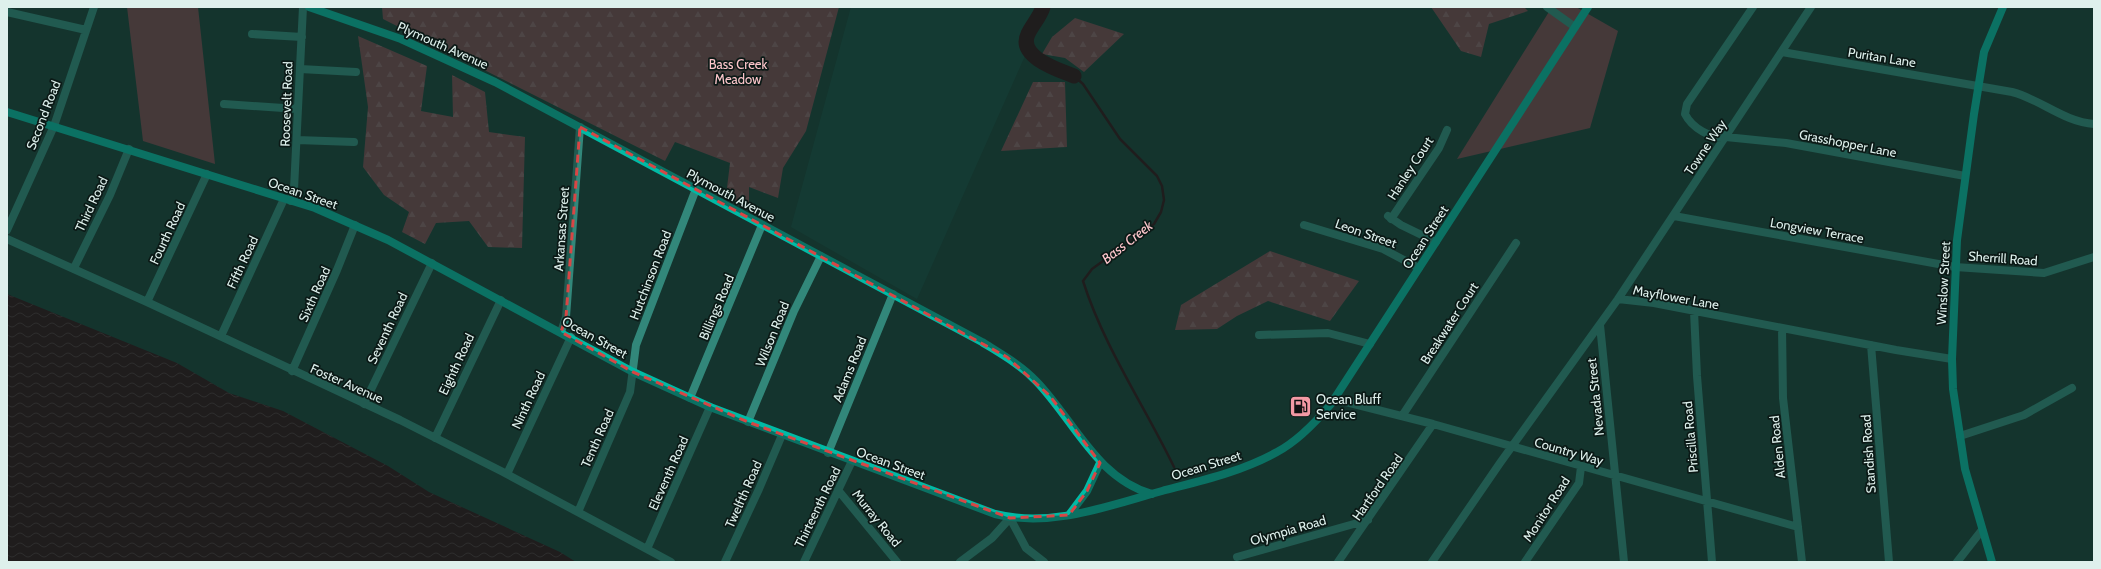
<svg xmlns="http://www.w3.org/2000/svg" width="2101" height="569" font-family="Cabin,sans-serif">
<defs>
<pattern id="forest-firs" width="22" height="20" patternUnits="userSpaceOnUse"><rect width="22" height="20" fill="#813e48"/><path d="M5 1l3.5 6h-7zM16 11l3.5 6h-7z" fill="#925a63"/></pattern>
<pattern id="water-waves" width="16" height="10" patternUnits="userSpaceOnUse"><rect width="16" height="10" fill="#2e000a"/><path d="M0 5q4-4 8 0t8 0" fill="none" stroke="#4c262e"/></pattern>
</defs>
<rect width="100%" height="100%" fill="#14342e"/>
<!-- built -->
<path fill="#15413a" d="M851,7H1050L1036,31L917,299L791,227Z"/>
<!-- green -->
<path fill="#813e48" d="M127,7H198L215,164L143,141Z
M1552,7H1576L1618,31L1590,128L1457,159Z"/>
<!-- forest -->
<path fill="url(#forest-firs)" d="M382,7H839L806,131L783,168L778,198L749,187V209L726,196L730,163L675,142L665,161L383,19Z
M1431,7H1524L1528,11L1489,24L1481,57L1461,51Z
M1075,18L1124,34L1084,72L1065,58L1042,54L1052,37Z
M358,36L427,66L421,111L453,117L452,75L485,92L489,132L525,137L522,248L488,247L469,221L436,223L425,244L402,232L409,212L384,195L363,167L368,107Z
M1033,82H1065L1067,147L1001,151Z
M1270,251L1359,281L1330,321L1268,301L1237,316L1217,329L1175,330L1181,305Z"/>
<!-- water -->
<path fill="url(#water-waves)" d="M7,294L177,363L229,393L283,411L388,466L429,492L560,552L576,562H7Z"/>
<g fill="none" stroke-linecap="round" stroke-linejoin="round">
<!-- stream -->
<path stroke="#2e000a" stroke-width="2.5" d="M1074,76L1083,84L1120,139L1157,176L1162,186L1164,200L1161,212L1154,224L1092,269L1083,281C1104,347 1144,405 1174,467"/>
<!-- river -->
<path stroke="#2e000a" stroke-width="15" d="M1043,7C1040,17 1032,25 1028,34C1017,57 1059,70 1074,76"/>
<!-- street -->
<path stroke="#32877a" stroke-width="8" d="M1547,7L1575,27
M1753,7L1687,104L1685,114C1692,128 1711,139 1726,137L1786,143L1965,176
M7,12L86,30
M252,34L302,37
M1782,52L2012,92C2040,99 2064,122 2094,124
M300,69L356,72
M224,104L298,109
M297,140L354,142
M291,201L294,189L303,7
M1388,216L1401,225L1436,242
M1674,216L1955,267L2044,273L2094,257
M1391,219L1439,148L1447,130
M1304,225L1383,249L1419,268
M7,230L54,126L94,7
M7,239L147,302L400,420L503,472L671,562
M74,268L110,195L129,149
M1618,299L1811,7
M147,302L207,174
M1694,311L1697,376L1712,562
M1600,325L1624,562
M1782,328L1783,398L1802,562
M561,332L566,317L580,127
M1259,335L1328,333L1370,344
M221,336L284,199
M1871,345L1889,562
M292,371L337,270L355,225
M690,398L762,225
M1334,399L1433,424L1798,527
M364,404L432,263
M1402,416L1516,243
M748,422L794,311L821,256
M1960,436L2024,415L2072,388
M435,438L501,300
M828,453L893,294
M507,474L571,337
M838,490L897,562
M578,512L630,392L636,345L696,189
M647,549L710,407
M1237,557L1368,520
M725,562L759,489L782,435
M804,562L852,461
M960,562L992,538L1010,518L1026,548L1044,562
M1338,562L1433,424
M1432,562L1500,463L1618,299L1654,303L1896,350L1952,359
M1525,562L1579,483L1581,467
M1957,562L1982,530"/>
<!-- secondary -->
<path stroke="#01baa5" stroke-width="8" d="M309,7L401,39L495,82L982,342C1001,354 1021,365 1036,381C1074,420 1096,478 1152,494
M7,112L315,208L388,240L633,372L710,407L995,514C1051,528 1108,506 1162,491C1200,481 1241,472 1277,452C1298,441 1315,423 1331,404L1588,7
M1069,515L1087,491L1100,463
M1992,562L1965,469L1953,389L1952,359L1957,240L1974,114L1984,52L2003,7"/>
</g>
<!-- marked area -->
<path d="M0 0H2101V569H0ZM580,127L1007,357L1050,396L1100,463L1087,491L1069,515L1010,518L748,422L633,372L561,332L566,317Z" fill="#14342e" fill-opacity=".55" fill-rule="evenodd"/>
<path fill="none" stroke="#d74645" stroke-width="3" stroke-dasharray="8 5" stroke-linejoin="round" d="M580,127L1007,357L1050,396L1100,463L1087,491L1069,515L1010,518L748,422L633,372L561,332L566,317Z"/>
<!-- icons -->
<defs>
<symbol id="fuel-square" viewBox="-11 -11 22 22"><rect x="-9" y="-9" width="18" height="18" rx="4" fill="#f49aa5" stroke="#0b1916"/><path d="M-5.5-6h7V0h2V4h1.3V-2.5L3-4.5l.8-.8L6-3V5H2.5V1h-1V6h-7ZM-4.2-4.7v3.2H.2V-4.7Z" fill="#111"/></symbol>
</defs>
<g fill-rule="evenodd">
<use href="#fuel-square" x="1288" y="394" width="25" height="25"/>
</g>
<g text-anchor="middle" dominant-baseline="central" stroke-width="3.5" stroke-linejoin="round" paint-order="stroke">
<!-- street labels -->
<g font-size="13" fill="#def0ec" stroke="#0b1916">
<text transform="translate(443 45) rotate(24)">Plymouth Avenue</text>
<text transform="translate(1882 57) rotate(9)">Puritan Lane</text>
<text transform="translate(286 104) rotate(-88)">Roosevelt Road</text>
<text transform="translate(43 115) rotate(-69)">Second Road</text>
<text transform="translate(1848 143) rotate(11)">Grasshopper Lane</text>
<text transform="translate(1705 147) rotate(-56)">Towne Way</text>
<text transform="translate(1410 168) rotate(-57)">Hanley Court</text>
<text transform="translate(303 193) rotate(19)">Ocean Street</text>
<text transform="translate(731 195) rotate(28)">Plymouth Avenue</text>
<text transform="translate(91 204) rotate(-65)">Third Road</text>
<text transform="translate(561 229) rotate(-86)">Arkansas Street</text>
<text transform="translate(1817 230) rotate(10)">Longview Terrace</text>
<text transform="translate(167 233) rotate(-65)">Fourth Road</text>
<text transform="translate(1366 233) rotate(19)">Leon Street</text>
<text transform="translate(1425 237) rotate(-57)">Ocean Street</text>
<text transform="translate(2003 258) rotate(4)">Sherrill Road</text>
<text transform="translate(242 262) rotate(-65)">Fifth Road</text>
<text transform="translate(650 275) rotate(-69)">Hutchinson Road</text>
<text transform="translate(1943 283) rotate(-87)">Winslow Street</text>
<text transform="translate(314 294) rotate(-66)">Sixth Road</text>
<text transform="translate(1676 297) rotate(10)">Mayflower Lane</text>
<text transform="translate(716 307) rotate(-67)">Billings Road</text>
<text transform="translate(1449 323) rotate(-57)">Breakwater Court</text>
<text transform="translate(387 328) rotate(-65)">Seventh Road</text>
<text transform="translate(772 334) rotate(-68)">Wilson Road</text>
<text transform="translate(595 337) rotate(29)">Ocean Street</text>
<text transform="translate(456 364) rotate(-65)">Eighth Road</text>
<text transform="translate(849 369) rotate(-68)">Adams Road</text>
<text transform="translate(347 383) rotate(24)">Foster Avenue</text>
<text transform="translate(1595 397) rotate(-96)">Nevada Street</text>
<text transform="translate(528 400) rotate(-65)">Ninth Road</text>
<text transform="translate(1690 437) rotate(-95)">Priscilla Road</text>
<text transform="translate(597 438) rotate(-66)">Tenth Road</text>
<text transform="translate(1777 447) rotate(-96)">Alden Road</text>
<text transform="translate(1569 451) rotate(16)">Country Way</text>
<text transform="translate(1868 454) rotate(-94)">Standish Road</text>
<text transform="translate(891 463) rotate(20)">Ocean Street</text>
<text transform="translate(1206 465) rotate(-17)">Ocean Street</text>
<text transform="translate(668 473) rotate(-66)">Eleventh Road</text>
<text transform="translate(1377 487) rotate(-55)">Hartford Road</text>
<text transform="translate(743 494) rotate(-66)">Twelfth Road</text>
<text transform="translate(817 507) rotate(-64)">Thirteenth Road</text>
<text transform="translate(1546 509) rotate(-57)">Monitor Road</text>
<text transform="translate(877 518) rotate(51)">Murray Road</text>
<text transform="translate(1288 530) rotate(-16)">Olympia Road</text>
</g>
<!-- park labels -->
<g font-size="13" fill="#fdc6cb" stroke="#0b1916">
<text x="738" y="64">Bass Creek<tspan x="738" dy="15">Meadow</tspan></text>
</g>
<!-- poi labels -->
<g font-size="13" fill="#def0ec" stroke="#0b1916" text-anchor="start">
<text x="1316" y="399">Ocean Bluff<tspan x="1316" dy="15">Service</tspan></text>
</g>
<!-- water labels -->
<g font-size="14" font-style="italic" fill="#ffc7cd" stroke="#0b1916">
<text transform="translate(1127 242) rotate(-38)">Bass Creek</text>
</g>
</g>
<!-- border -->
<rect width="2101" height="569" fill="none" stroke="#def0ec" stroke-width="16"/>
</svg>
